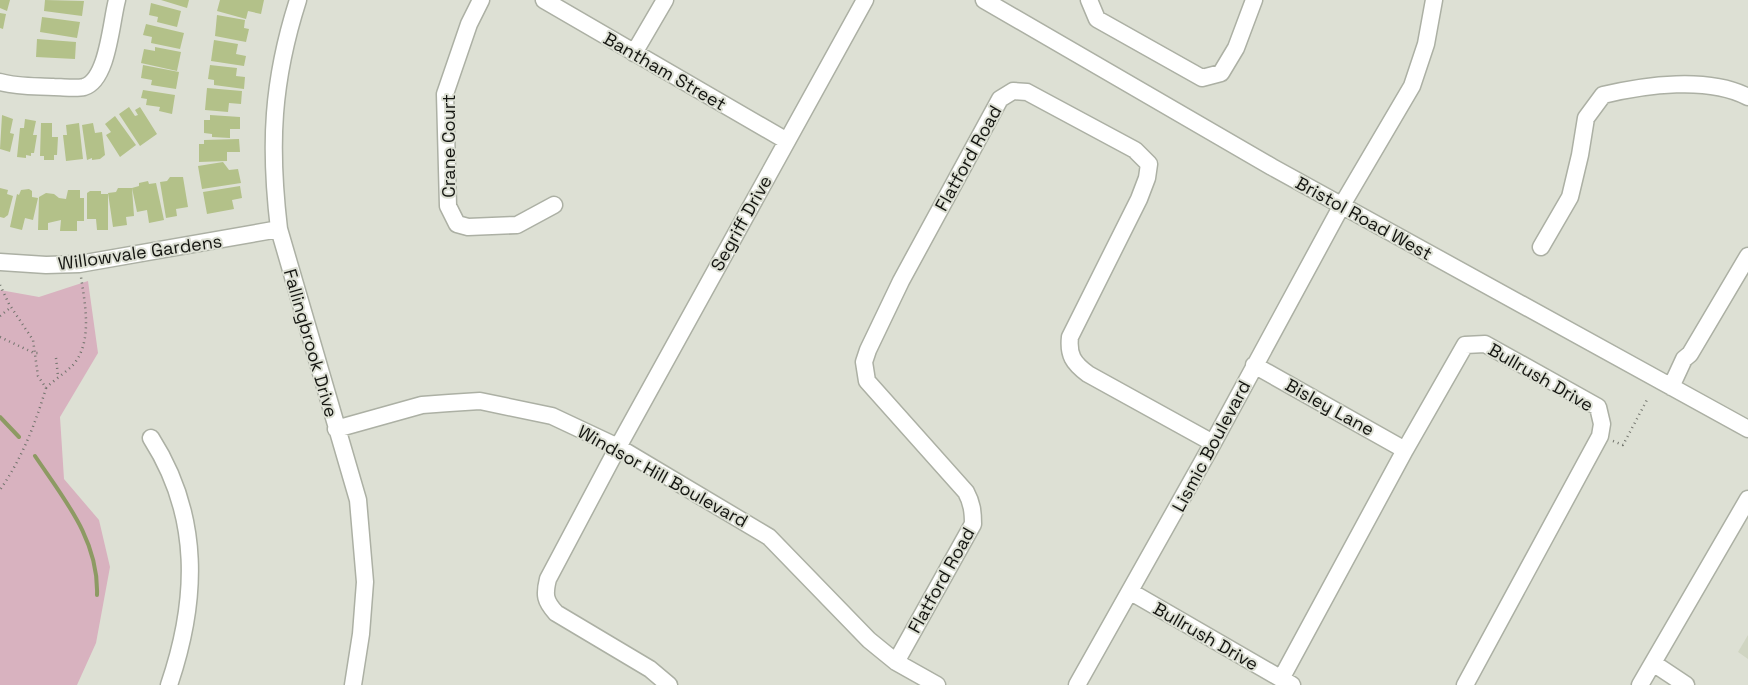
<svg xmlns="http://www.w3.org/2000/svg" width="1748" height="685" font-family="'Space Grotesk',sans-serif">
<rect width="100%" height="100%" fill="#dde0d4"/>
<!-- built -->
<path fill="#d0d5c2" d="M1748,635V659L1738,652Z"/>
<!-- green -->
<path fill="#d8b2bf" d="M88,281L98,353L60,417L64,479L99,520L110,567L96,643L77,685H0V290L39,297Z"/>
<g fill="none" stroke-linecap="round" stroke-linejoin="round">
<!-- stream -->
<path stroke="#8d9a63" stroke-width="4" d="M0,417L19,437
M35,456C64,499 99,540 97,595"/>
</g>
<!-- building -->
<path fill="#b3c189" d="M0,0H10L7,11L0,8Z
M45,0L84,1L82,16L44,11Z
M161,0H189L187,8Z
M220,0H264L261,14L248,11L246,19L217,11Z
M151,3L181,11L177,27L157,22L158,17L149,15Z
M0,13L6,14L3,29L0,28Z
M217,15L245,20L244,28L249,29L246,42L215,36Z
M42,17L80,22L77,38L40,32Z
M146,24L184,33L180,49L151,43L152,37L143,35Z
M37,39L76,42L75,59L36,57Z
M214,40L238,44L236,54L246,56L244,66L211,61Z
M155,47L181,52L177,71L141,63L144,49L155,51Z
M143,65L179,72L176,89L151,85L152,80L141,78Z
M210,65L237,68L236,76L245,77L244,89L214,85V80L208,79Z
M207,88L242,91L241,104L229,103L228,112L205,110Z
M143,90L175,95L172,114L159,111L160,107L146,105L147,99L141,98Z
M129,107L135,116L138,115L135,110L140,107L157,134L140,146L119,114Z
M2,115L13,119L10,133L14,134L10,152L0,149Z
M210,115L240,117V129H230V138L212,137V134L204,133V120H210Z
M115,116L136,145L120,157L106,135L111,132L105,124Z
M25,119L36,121L33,135H37L34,153H31V156L26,155V158L17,157L20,128H24Z
M41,123H52V137H58L57,155H54V160H44V156H40Z
M79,123L83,159L66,161L63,135H67L66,125Z
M93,123L95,133L102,132L105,155L100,159L92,160V158L87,160L82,125Z
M239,139L240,152H227V161L199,162V144H204V140Z
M223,162L229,170L238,169L241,183L202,189L198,166Z
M170,177H183L188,207L176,209L177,216L166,218L160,182L167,181Z
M148,181L149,184L156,183L164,220L149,223L147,210L137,212L132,188L139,186V183Z
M240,186L242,198L232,200L234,209L207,214L203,192Z
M0,188L8,190L7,194L13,196L8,215L4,218L0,217Z
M118,188H132L134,216L126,217L127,225L113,227L108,193L116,192Z
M29,189L32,191V197L38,198L33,220L25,218L22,230L10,227L17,194L19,195L21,190Z
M68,190H80V198H84V221H77V231H60L61,220L48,223V230H38L39,197L46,193L54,194L59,198L66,199Z
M90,191H101V194H108V230H97L96,219H87V193Z"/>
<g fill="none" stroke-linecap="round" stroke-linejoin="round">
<defs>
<path id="minor" d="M298,0C272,81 269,145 279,229L358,500L365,582L361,634L353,685
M481,0L469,24L445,94L448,206L457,224L468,227L517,225L554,205
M544,0L787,141
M984,0L1272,167L1748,429
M1089,0L1097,19L1202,78L1221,73L1236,48L1254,0
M634,53L665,0
M0,82C17,87 35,86 54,87C63,87 76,89 84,87C108,80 111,22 117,0
M1541,247L1570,197L1580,155L1586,118L1603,95C1645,85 1708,76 1748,97
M0,262L46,265L79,264L279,229
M1254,365L1405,450
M1671,387L1684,359L1690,354L1748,256
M336,429L422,405L449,403L480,401L552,416L618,447L769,537L869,640L896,662L937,685
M151,438C201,516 198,600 169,685
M1131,592L1292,685
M896,662L973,524C973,512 972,503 966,492L867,381L864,362L868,350L901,281L1000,99L1013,91L1027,92L1135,150L1149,164L1147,178L1139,199L1070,337C1068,355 1073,363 1088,374L1213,443
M1653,663L1686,685
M1281,679L1405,450L1465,345L1485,344L1598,407L1602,424L1600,436L1465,685
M669,685L650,669L556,613C545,601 544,595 548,579L618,447L865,0
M1077,685L1213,443L1342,205L1412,86L1426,44L1434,0
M1640,685L1748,499"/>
</defs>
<!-- minor casing -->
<use href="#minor" stroke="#acb0a4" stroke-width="19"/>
<!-- path -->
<path stroke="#71736c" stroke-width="2.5" stroke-dasharray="1 4" stroke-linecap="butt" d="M0,285L9,304L33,340L38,376L46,388C35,425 22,458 0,490
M0,316L10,308
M0,337L34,353H41
M56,358L58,376
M46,388C54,380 65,373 73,365C93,342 85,304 81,277
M1613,441L1623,445L1648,398"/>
<!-- minor -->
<use href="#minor" stroke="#fff" stroke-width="16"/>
</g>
<g text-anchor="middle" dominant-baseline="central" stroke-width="4" stroke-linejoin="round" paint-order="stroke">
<!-- street labels -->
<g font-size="18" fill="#141511" stroke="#dde0d4">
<text transform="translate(665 71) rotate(30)">Bantham Street</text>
<text transform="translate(448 146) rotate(-90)">Crane Court</text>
<text transform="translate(968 158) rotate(-61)">Flatford Road</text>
<text transform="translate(1364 218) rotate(29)">Bristol Road West</text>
<text transform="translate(741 223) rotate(-61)">Segriff Drive</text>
<text transform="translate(140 252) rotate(-8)">Willowvale Gardens</text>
<text transform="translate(311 343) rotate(74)">Fallingbrook Drive</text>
<text transform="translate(1541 377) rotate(30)">Bullrush Drive</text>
<text transform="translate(1330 407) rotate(29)">Bisley Lane</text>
<text transform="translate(1211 446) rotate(-62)">Lismic Boulevard</text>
<text transform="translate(663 476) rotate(29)">Windsor Hill Boulevard</text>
<text transform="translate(941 580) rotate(-61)">Flatford Road</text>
<text transform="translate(1206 636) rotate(30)">Bullrush Drive</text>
</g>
</g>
</svg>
